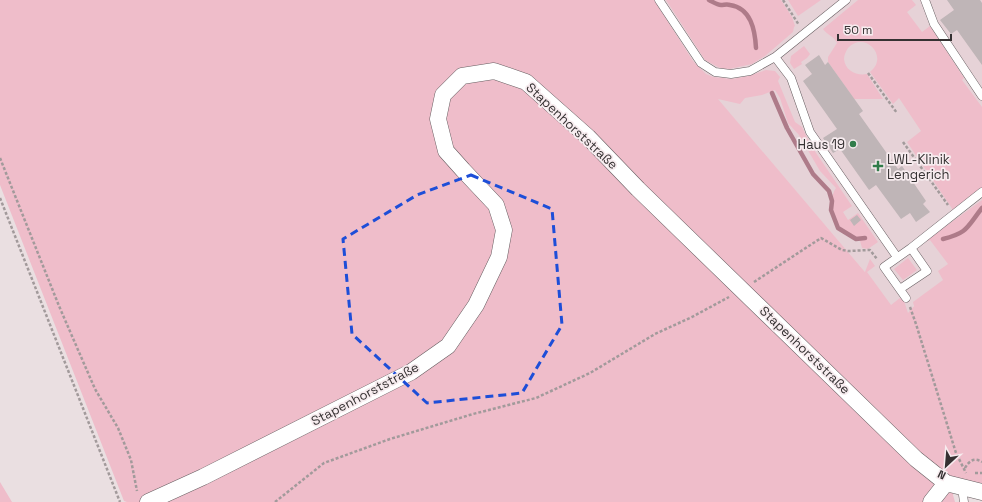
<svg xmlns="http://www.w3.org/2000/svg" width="982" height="502" font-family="'Space Grotesk',sans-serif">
<rect width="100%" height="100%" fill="#eadfe1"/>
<!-- built -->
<path fill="#e6d2d7" d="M647,0H982V377L914,305L905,327L865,272L695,73Z"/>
<!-- green -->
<path fill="#efbdca" d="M0,0H654L693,61L706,74L713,77L732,79L748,76L766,70L775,71L780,77L778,81L795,122L802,127L810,144L852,206L843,212L848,220L858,213L878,242L868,249L862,248L859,237C838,239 825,203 836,188L820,171L799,135L788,123L780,98L775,90L762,95L745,98L740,104L718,99L865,272L870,259L875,266L867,272L891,305L900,298L904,301L908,313L914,306L913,302L943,280L938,271L948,264L930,240L928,241L927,240L982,200V487L953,480V495L955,502H127L124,501L0,185Z
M666,0H781L792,17L795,26L794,27L793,32L765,56L752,64L729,69L720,68L705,60Z
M788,0H821L798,16Z
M858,0H912L916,5L907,12L922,32L930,26L964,78L962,80L982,107V188L953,210L907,142L921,131L899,98L893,104L870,72C890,56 864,30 848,48C846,51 844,55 844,59C845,71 857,76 867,74L883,99H854L828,62V57L837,43C834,36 827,35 823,29Z
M804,46L810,54L807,58L801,62L802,64L794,69L790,63L791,56Z
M908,258L917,270L903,280L894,269Z
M0,482L12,502H0Z"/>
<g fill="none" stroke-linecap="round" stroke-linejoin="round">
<!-- stream -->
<path stroke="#ae7b89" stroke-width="4.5" d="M709,0C713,2 717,5 721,5C724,5 727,4 730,5C751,8 755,30 756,48
M772,93L787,128L813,174L829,191L832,201L831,210L838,228L856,239L865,238
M943,239C968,233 967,227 982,208"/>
</g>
<!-- building -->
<path fill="#bfb5b7" d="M947,0H980L982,3V65L957,30L951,34L940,20L954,10Z
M819,55L825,65L828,62L863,111L859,114L898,169L902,166L926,201L923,204L930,212L916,222L910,213L901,219L876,185L869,190L840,149L833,153L823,138L837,129L803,81L812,74L805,65Z
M857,215L861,220L854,226L850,220Z"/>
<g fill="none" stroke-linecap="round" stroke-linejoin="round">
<defs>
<path id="service" d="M659,0L701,63L715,72L731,74L750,71L775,57L846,0
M925,0L934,24L982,96
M775,57L791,78L810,132L897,257
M911,248L982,192
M900,289L927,271L911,248L884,267L906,298
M962,488L964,502"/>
<path id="minor" d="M148,502L203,477L411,372L448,346L476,305L499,257L504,230L496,205L463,170L446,151L438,119L443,95L462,76L494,71L526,82L588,137L638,189L916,459L946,483L982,492
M931,502L946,483"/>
</defs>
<!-- service casing -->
<use href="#service" stroke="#665d60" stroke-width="9"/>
<!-- minor casing -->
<use href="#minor" stroke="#665d60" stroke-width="17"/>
<!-- path -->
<path stroke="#a29a9b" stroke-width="2.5" stroke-dasharray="3 2" stroke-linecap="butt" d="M783,0L799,25
M868,73L897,113
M903,142L948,205
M0,158L59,306L95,389L118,428L131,460L137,491
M0,198L120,502
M754,282L821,238L842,250L848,251L870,250L877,259
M910,307L916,324L956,453L966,473
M965,468C969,461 974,457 982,462
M975,473H982
M275,502L324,463L390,439L473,414L536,398L590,373L655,334L692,317L729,297"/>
<!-- service -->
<use href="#service" stroke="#fff" stroke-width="8"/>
<!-- minor -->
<use href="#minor" stroke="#fff" stroke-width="16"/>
</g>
<!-- marked area -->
<path fill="none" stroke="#1d4ed8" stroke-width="3" stroke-dasharray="8 5" stroke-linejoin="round" d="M471,175L552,209L562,325L522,393L427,403L352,334L343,239L417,195Z"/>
<!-- markers -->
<g fill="#317c4a" stroke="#f7ecef" stroke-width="1.5">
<circle cx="853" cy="144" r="4"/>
<path d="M876 160h4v4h4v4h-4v4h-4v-4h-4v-4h4z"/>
</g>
<g text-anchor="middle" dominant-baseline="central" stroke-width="3.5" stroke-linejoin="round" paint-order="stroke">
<!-- street labels -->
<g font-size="13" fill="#353132" stroke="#f7ecef">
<text transform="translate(572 126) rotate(43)">Stapenhorststraße</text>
<text transform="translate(805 350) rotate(44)">Stapenhorststraße</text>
<text transform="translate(365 394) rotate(-28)">Stapenhorststraße</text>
</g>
<!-- poi labels -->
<g font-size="13" fill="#353132" stroke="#f7ecef" text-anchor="end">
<text x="845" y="144">Haus 19</text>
<text x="887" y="159" text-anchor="start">LWL-Klinik<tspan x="887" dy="15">Lengerich</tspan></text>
</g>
</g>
<!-- north arrow -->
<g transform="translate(946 466) rotate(206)" stroke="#f7ecef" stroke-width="3" paint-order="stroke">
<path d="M0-3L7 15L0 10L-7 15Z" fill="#353132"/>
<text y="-6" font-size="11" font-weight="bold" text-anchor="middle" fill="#353132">N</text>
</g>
<!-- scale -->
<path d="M838 34v6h113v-6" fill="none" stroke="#353132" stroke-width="2"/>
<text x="844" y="34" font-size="12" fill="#353132" stroke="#f7ecef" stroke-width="3" paint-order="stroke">50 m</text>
</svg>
